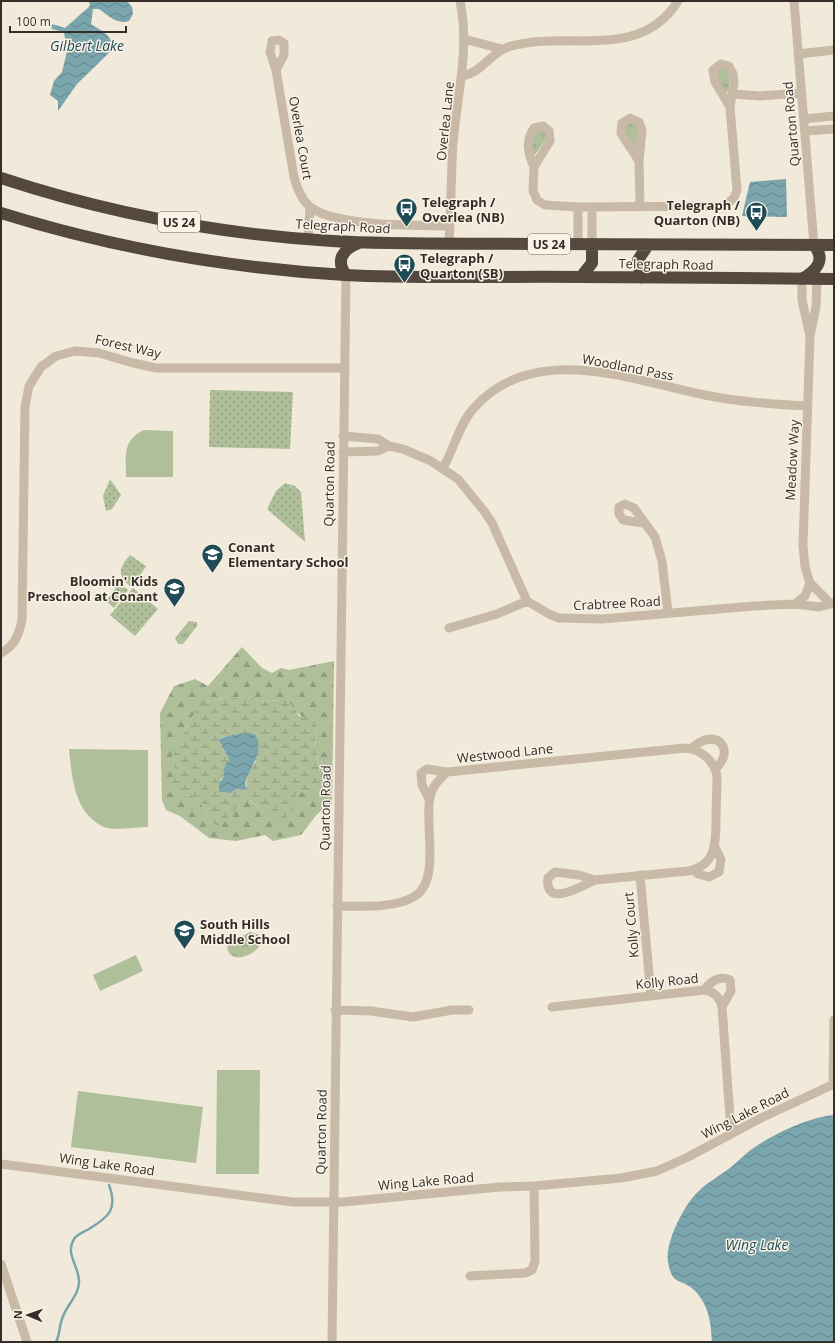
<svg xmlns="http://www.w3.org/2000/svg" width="835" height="1343" font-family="'Open Sans',sans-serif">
<defs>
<pattern id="grass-tufts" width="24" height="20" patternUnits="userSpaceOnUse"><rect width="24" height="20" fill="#afbf9a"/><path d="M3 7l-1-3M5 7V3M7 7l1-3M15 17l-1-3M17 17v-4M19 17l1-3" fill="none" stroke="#8f9c7e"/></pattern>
<pattern id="forest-firs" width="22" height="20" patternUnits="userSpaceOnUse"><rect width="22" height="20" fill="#afbf9a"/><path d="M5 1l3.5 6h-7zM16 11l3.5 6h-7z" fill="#8f9c7e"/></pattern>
<pattern id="wetland-marsh" width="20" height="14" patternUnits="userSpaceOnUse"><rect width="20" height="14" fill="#afbf9a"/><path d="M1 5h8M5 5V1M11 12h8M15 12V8" fill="none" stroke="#8f9c7e"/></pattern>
<pattern id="park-dots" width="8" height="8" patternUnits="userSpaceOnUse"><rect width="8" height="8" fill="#afbf9a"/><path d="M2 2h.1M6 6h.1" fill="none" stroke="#8f9c7e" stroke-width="1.8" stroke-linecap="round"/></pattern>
<pattern id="water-waves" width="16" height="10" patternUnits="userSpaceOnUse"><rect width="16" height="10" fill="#7aa5ad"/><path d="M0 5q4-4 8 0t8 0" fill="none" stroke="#65878d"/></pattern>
</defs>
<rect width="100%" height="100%" fill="#f1e9da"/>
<!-- grass -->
<path fill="url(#grass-tufts)" d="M725,68L729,74V90L726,93L716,77L718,70Z
M627,123H635L638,128L637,147L635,148L625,131Z
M539,130L545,131L547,138L534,156L531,145L534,133Z
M189,621L197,622V626L183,644H178L175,638Z
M250,932L259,935L261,942C259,953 232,967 227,948L230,943Z"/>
<!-- forest -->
<path fill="url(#forest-firs)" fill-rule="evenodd" d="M242,647L262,668L272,673L281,668L289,670L334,661L332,804C317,810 311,823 301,835L273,841L265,835L236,841L209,838L180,816L166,810L162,800L160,713L174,686L195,679L208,686ZM230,697C238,697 244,699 252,697L259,702L280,700L315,726L316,749L320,772L309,790L296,791L258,808L252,801L246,799L238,807L212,823L197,796L185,795L172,757L180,744L186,728L206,701Z"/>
<!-- wetland -->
<path fill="url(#wetland-marsh)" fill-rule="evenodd" d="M229,697C238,697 244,699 252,697L259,702L280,700L289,701L299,716L310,718L315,726L316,749L320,772L319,786L309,790L296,791L293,813L282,820L273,821L270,813H263L252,801L246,799L219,827L212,823L197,796L177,794L172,784L173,779L177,775L172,757L195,711L206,701ZM242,734L256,761C251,770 244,780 247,789H236L231,793L219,792L221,779L224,776L223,771L230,761L219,740L222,737Z"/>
<!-- park -->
<path fill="url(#park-dots)" d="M210,390L293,392L290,449L209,447Z
M110,479L121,495L112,509L106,511L103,496Z
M285,483L295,486L301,492L305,542L267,509L276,491Z
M130,555L146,566L134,585L130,586C116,574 120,567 130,555Z
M122,585L128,590L114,608L106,601L117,586Z
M133,588L158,609L135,636L110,615Z"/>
<!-- pitch -->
<path fill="#afbf9a" d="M144,430L173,431V477H126C126,457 122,440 144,430Z
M69,749L148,750V827C138,827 112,831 104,827C74,813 72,778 69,749Z
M136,955L143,971L100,991L93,975Z
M217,1070H260L259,1174H216Z
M78,1091L203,1107L196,1163L71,1147Z"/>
<!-- water -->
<path fill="url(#water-waves)" d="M88,1H127L132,7L133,14L129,21C116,25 108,15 99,9H93L91,24C101,31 113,35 113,49L77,84L58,111V101L50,95L54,81L62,72L67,51L64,32L52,29L51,26L52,24L65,28L89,7L90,4Z
M786,179L787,217L742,216L750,182Z
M250,733L255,735C266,751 249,768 245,784L247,789H236L231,793L219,792V784L224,776L223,771L227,762L230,761L219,740C223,735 242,734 250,733Z
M834,1115V1342H712C711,1323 709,1304 693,1289C680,1278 672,1286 668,1262C665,1243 682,1210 694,1196C704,1184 718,1177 730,1168C736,1163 742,1157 748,1152C769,1136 808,1117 834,1115Z"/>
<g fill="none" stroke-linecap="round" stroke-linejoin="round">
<!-- stream -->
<path stroke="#7aa5ad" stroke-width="2.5" d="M56,1342C60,1334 59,1327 62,1319C66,1305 80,1295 79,1280C78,1265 65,1253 74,1239C77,1234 84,1232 89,1229C109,1217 118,1209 109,1185"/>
<!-- minor -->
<path stroke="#c8baa6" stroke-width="9" d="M794,1L814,245
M464,39L502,49
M798,54L834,50
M276,70L284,55V43L279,40L272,41L270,52L276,70L294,177C297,188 301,199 309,206C333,227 418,225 450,226
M462,76C482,73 490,53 508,47C566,29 639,63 678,1
M733,94L760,96L801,93
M804,119L834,116
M805,131L834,129
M639,161L621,133L622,123L630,118L639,122L642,130L639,161L640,207
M534,167C528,153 525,141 534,128L543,126L549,131L550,141L534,167L533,191L537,200L545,205L578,207L724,206L734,198L737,190L730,107L734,83L733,74L729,66L721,64L713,70L715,82L730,107
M578,207V244
M592,207V244
M308,239L310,207
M449,243C451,210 451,176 453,143C457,95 470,49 460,1
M802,279V300L810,336L816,307L817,279
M810,336L803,545L805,567L810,583L830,603
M343,436L378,439L389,446L403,449L431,461L458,479L484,511L492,523L527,601L549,614L559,618L602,619L754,606L795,604L819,607L834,603
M343,452L378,451L389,446
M443,468C454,449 459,425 473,409C533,340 631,380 705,395C739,402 773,404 808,406
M643,523L623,520L619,514V507L625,504L634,508L655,537L662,561L668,613
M795,604L805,596L810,583
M449,628L497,614L527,601
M1,653C15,646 19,634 22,620L25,407L29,386L41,367L56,356L75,351L99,353L133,363L156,368H344
M691,749C716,725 737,750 715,769
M429,799L422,785L421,773L427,769L447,772
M693,870L698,874L709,877L719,872L721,860L715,847
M640,875L651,996
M337,906C360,906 395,909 415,896C441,880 424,822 430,797C432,786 440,779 447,772L685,748C701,749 715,761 717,777C717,790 716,804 716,817C716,842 717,865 688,871L595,880L579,875L555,872L548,878C544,909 583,886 595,880
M704,990C711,982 718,975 730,980L731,991L722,1007
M552,1007L704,990C714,991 720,998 722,1007L730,1117L734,1132
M335,1010L371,1011L413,1017L452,1010H469
M833,1084L834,1020
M1,1164L293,1202H343L500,1187L534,1186L621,1178L657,1171L688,1157L759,1119L834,1084
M1,1264L27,1342
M470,1276L525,1273L532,1270L535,1261L534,1186
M332,1342L346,275"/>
<!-- highway -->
<path stroke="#55483e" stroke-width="12" d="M1,178C107,213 220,234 332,241C401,245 470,243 539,244C637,244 736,245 834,245
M1,213C113,248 228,268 345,275C423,279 502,276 581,277C665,277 750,278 834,279
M346,275C335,260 343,249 359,243
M581,277L592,263V244
M641,278L638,260L648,245
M802,279C815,271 827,261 814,245"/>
</g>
<!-- icons -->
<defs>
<symbol id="bus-pin" viewBox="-11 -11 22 30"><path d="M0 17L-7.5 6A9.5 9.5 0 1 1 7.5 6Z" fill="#1e4b55" stroke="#f9f2e6"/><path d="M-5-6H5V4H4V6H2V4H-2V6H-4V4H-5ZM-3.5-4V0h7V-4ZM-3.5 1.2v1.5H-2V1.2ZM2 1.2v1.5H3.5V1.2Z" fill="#fff"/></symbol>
<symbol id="school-pin" viewBox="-11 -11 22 30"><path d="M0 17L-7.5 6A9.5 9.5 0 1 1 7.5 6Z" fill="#1e4b55" stroke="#f9f2e6"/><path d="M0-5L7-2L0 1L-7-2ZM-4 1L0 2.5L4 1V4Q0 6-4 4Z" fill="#fff"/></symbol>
</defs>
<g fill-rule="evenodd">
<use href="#bus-pin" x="394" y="196" width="25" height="34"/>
<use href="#bus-pin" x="744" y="200" width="25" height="34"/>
<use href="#bus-pin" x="392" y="252" width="25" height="34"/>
<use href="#school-pin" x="200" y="542" width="25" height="34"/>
<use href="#school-pin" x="162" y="576" width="25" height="34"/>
<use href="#school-pin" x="172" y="918" width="25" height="34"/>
</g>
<g text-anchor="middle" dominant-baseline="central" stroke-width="3" stroke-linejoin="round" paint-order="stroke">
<!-- shield labels -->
<g fill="#f9f2e6" stroke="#706860" stroke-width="1">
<rect x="158" y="212" width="42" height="20" rx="3"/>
<rect x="528" y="234" width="42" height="20" rx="3"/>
</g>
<g font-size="12" font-weight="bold" fill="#352d27">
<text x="179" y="222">US 24</text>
<text x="549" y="244">US 24</text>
</g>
<!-- street labels -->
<g font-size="13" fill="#352d27" stroke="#f9f2e6">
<text transform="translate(445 121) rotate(-84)">Overlea Lane</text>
<text transform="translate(791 124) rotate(-95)">Quarton Road</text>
<text transform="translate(301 138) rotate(80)">Overlea Court</text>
<text transform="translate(343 226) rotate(3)">Telegraph Road</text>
<text transform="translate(666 264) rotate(1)">Telegraph Road</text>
<text transform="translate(128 346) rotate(13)">Forest Way</text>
<text transform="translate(628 367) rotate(11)">Woodland Pass</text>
<text transform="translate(792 460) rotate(-87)">Meadow Way</text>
<text transform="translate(329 484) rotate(-89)">Quarton Road</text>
<text transform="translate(617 603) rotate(-3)">Crabtree Road</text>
<text transform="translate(505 753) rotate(-6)">Westwood Lane</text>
<text transform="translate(325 808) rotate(-89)">Quarton Road</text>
<text transform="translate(631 925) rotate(-95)">Kolly Court</text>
<text transform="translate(667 981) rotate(-6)">Kolly Road</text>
<text transform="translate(745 1113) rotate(-27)">Wing Lake Road</text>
<text transform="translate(321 1132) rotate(-89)">Quarton Road</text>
<text transform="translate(107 1164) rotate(8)">Wing Lake Road</text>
<text transform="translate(426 1181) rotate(-5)">Wing Lake Road</text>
</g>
<!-- poi labels -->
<g font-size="13" font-weight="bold" fill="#352d27" stroke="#f9f2e6" text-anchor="start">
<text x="422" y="202">Telegraph /<tspan x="422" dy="15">Overlea (NB)</tspan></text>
<text x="740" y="205" text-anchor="end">Telegraph /<tspan x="740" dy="15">Quarton (NB)</tspan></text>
<text x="420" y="258">Telegraph /<tspan x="420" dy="15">Quarton (SB)</tspan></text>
<text x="228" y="547">Conant<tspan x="228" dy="15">Elementary School</tspan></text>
<text x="158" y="581" text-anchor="end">Bloomin' Kids<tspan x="158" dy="15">Preschool at Conant</tspan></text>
<text x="200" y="924">South Hills<tspan x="200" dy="15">Middle School</tspan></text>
</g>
<!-- water labels -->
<g font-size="14" font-style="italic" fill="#1e4b55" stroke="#f9f2e6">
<text x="87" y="45">Gilbert Lake</text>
<text x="757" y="1244">Wing Lake</text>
</g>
</g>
<!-- border -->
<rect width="835" height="1343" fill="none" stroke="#352d27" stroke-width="4"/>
<!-- north arrow -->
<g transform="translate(28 1315) rotate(272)" stroke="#f9f2e6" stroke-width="3" paint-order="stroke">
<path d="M0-3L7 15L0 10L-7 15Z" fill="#352d27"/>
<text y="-6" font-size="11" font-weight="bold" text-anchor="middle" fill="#352d27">N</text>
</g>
<!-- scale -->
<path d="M10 26v6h116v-6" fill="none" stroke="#352d27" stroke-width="2"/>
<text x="16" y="26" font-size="12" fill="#352d27" stroke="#f9f2e6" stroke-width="3" paint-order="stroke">100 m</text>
</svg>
